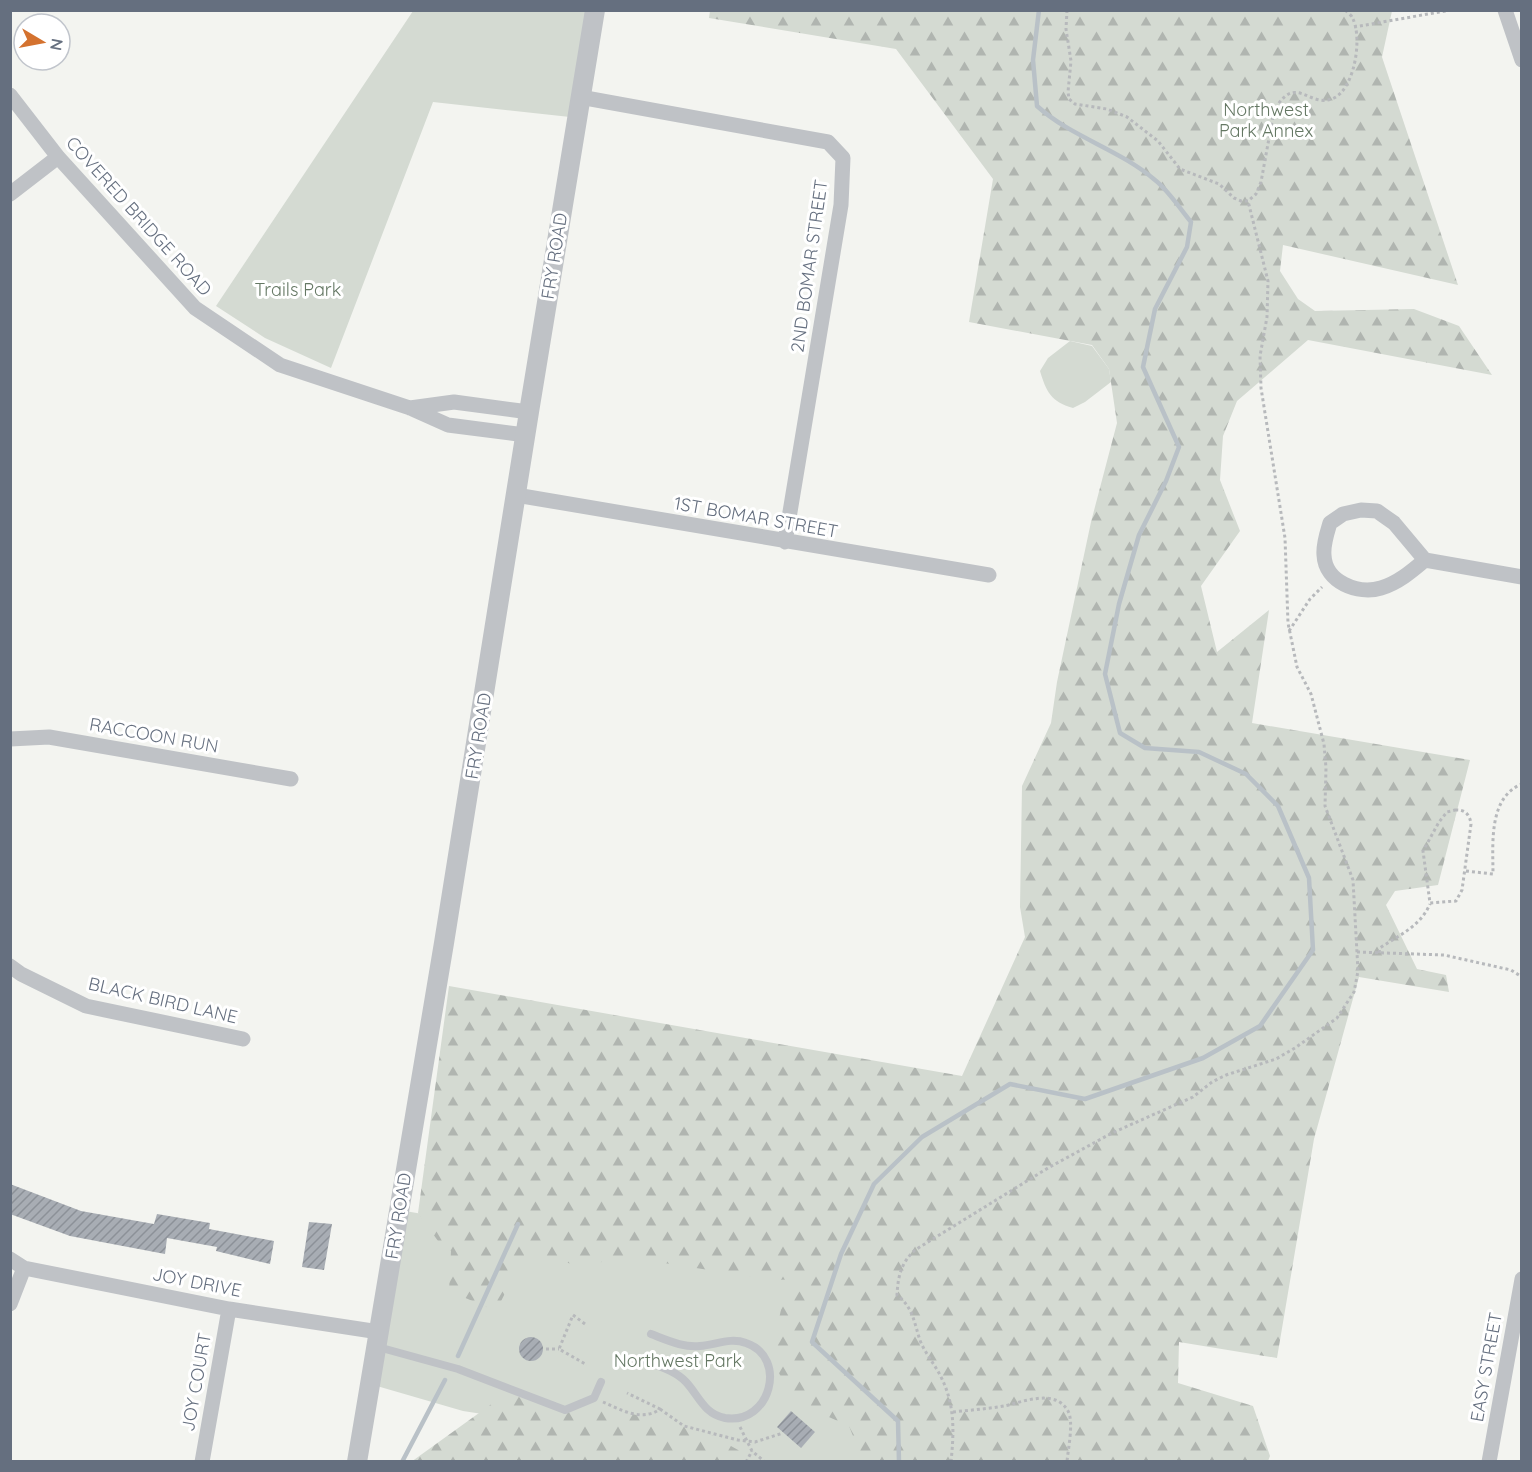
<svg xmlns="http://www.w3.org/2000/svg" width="1532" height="1472" font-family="Quicksand,sans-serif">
<defs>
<pattern id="forest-firs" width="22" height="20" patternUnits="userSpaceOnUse" patternTransform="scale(1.5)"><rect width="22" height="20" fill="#d4dad2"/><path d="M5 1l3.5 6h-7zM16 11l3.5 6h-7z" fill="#b0b5b0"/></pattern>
<pattern id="building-hatch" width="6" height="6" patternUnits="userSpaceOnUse" patternTransform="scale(1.5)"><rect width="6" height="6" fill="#a8adb4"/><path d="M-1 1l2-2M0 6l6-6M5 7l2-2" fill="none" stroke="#8c9198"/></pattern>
</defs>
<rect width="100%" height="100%" fill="#f3f4f0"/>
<!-- green -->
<path fill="#d4dad2" d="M413,11H588L570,117L433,102L331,368L265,338L216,306Z
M1070,341L1092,346L1109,369L1111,382L1085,402L1073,408C1051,402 1046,391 1040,371L1048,358Z
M399,1210L1135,1335L1103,1461H648L605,1433L463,1411L370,1384Z"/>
<!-- forest -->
<path fill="url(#forest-firs)" d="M710,11H1392L1382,57L1458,285L1283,245L1280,271L1298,299L1315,311L1414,309L1459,326L1492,375L1308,340L1237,401L1223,436L1220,480L1240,531L1201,586L1217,652L1269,610L1252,723L1470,760L1438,885L1395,891L1386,905L1417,969L1446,975L1449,992L1359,977L1314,1139L1277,1358L1179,1342L1178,1383L1253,1406L1270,1456L1268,1461H863L849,1426L793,1401L771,1357L783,1300L802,1279L773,1280L619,1256L587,1267L525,1254L496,1311L449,1291L451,1251L438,1241L418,1213L449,986L962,1076L1025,937L1020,907L1022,786L1051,723L1057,682L1091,522L1117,423L1109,369L1092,345L969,322L993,179L896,49L709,18Z
M504,1395L628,1413L706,1432L747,1455L740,1462H411Z"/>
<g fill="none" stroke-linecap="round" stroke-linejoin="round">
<!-- stream -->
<path stroke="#b9c1c7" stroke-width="4.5" d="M458,1356L518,1224
M402,1462L445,1380
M899,1462L898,1421L812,1342L841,1254L874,1184L922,1137L1010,1084L1085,1099L1203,1058L1260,1026L1313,950L1309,878L1278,806L1246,774L1199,752L1145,748L1120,733L1105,674L1119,604L1139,535L1166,481L1179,447L1143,367L1155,309L1187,247L1191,222C1180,209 1169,191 1155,180C1119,149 1071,137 1037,106L1033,60L1039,10"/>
</g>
<!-- building -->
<path fill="url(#building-hatch)" d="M10,1184L81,1211L154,1224L157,1214L210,1223L209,1229L274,1241L270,1264L216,1251L217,1247L167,1238L165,1254L70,1236L10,1214Z
M309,1222L332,1224L324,1270L302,1267Z
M519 1349a12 12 0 1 1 24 0a12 12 0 1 1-24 0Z
M791,1411L815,1432L801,1448L777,1427Z"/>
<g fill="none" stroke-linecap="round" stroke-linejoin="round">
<!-- path -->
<path stroke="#b7b9bc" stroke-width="3" stroke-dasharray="3 3" stroke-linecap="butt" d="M1067,10L1066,29L1071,61L1068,92L1069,99L1075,104L1107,109L1127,117L1158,141L1180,169L1219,184L1234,198L1241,201H1248L1256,194L1261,182L1274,111C1296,71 1309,110 1334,98C1355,88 1363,36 1352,17C1352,16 1346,11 1345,10
M1354,27L1451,10
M1289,631L1310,599L1322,587
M1455,810C1465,809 1470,815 1471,824L1462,890L1456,901L1430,903L1423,851L1439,822L1447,812Z
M1466,871L1493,874C1493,845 1488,797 1522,784
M1357,952L1444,955L1511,970L1522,977
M1379,953L1380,948C1399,935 1420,927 1430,904
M585,1324L573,1315L559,1349L587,1365
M546,1349H559
M603,1402C621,1410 642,1422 660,1409L627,1393
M660,1409L684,1426L738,1440L755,1442L783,1433
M953,1412C970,1410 987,1409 1004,1406C1023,1402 1055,1388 1068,1411C1074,1422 1068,1449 1067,1462
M740,1427L752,1451L765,1462
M746,1462L752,1451
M951,1462C954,1432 955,1406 942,1379C936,1366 927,1356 921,1343C914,1324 914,1308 897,1295C898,1276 901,1263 915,1250L1048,1168L1112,1133L1193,1097L1212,1082L1226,1075L1276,1059L1295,1048L1337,1018L1354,992L1358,971L1353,880L1325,806L1326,768L1324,744L1311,694L1297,667L1288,623L1285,538L1261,388L1260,356L1267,317L1268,281L1248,201"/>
<!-- service -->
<path stroke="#bfc2c6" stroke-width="8" d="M378,1347L458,1369L565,1410L594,1398L601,1382
M641,1359C655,1365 675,1370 686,1382C699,1396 704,1414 725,1418C771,1425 788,1357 746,1343C730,1337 716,1345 700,1346C684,1348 667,1340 651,1334"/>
<!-- minor -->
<path stroke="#bfc2c6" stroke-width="15" d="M1505,10L1522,60
M10,95L58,157L195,308L280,365L410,408L448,425L525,435
M580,97L828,142L843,158L841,205L785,542
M10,194L58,157
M410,408L454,402L529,412
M516,495L989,575
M1361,510L1377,511L1394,523L1425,560C1412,571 1398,583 1381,588C1358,595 1325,582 1324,555C1323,544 1327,533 1330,523L1343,514Z
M1425,560L1522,577
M10,739L49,737L291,779
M10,966L21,974L86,1006L243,1039
M10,1259L24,1268L229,1309L379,1332
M10,1304L24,1268
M202,1462L229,1309
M1489,1462L1522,1279"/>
<!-- tertiary -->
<path stroke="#bfc2c6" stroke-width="20" d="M357,1462L444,943L529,412L595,10"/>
</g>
<g text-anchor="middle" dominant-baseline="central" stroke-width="6" stroke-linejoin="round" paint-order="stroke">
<!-- park labels -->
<g font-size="18" fill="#647763" stroke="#fff">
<text x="1266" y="109">Northwest<tspan x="1266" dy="21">Park Annex</tspan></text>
<text x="298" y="289">Trails Park</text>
<text x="678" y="1360">Northwest Park</text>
</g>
<!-- street labels -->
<g font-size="18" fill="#656f7f" stroke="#fff">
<text transform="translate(139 216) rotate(48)">COVERED BRIDGE ROAD</text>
<text transform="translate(554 256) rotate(-81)">FRY ROAD</text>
<text transform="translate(809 266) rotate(-82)">2ND BOMAR STREET</text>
<text transform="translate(756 517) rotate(10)">1ST BOMAR STREET</text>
<text transform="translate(154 735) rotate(10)">RACCOON RUN</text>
<text transform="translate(478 736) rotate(-81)">FRY ROAD</text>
<text transform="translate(163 1000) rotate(13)">BLACK BIRD LANE</text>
<text transform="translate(398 1216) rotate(-81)">FRY ROAD</text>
<text transform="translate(197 1282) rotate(11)">JOY DRIVE</text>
<text transform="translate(1486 1367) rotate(-80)">EASY STREET</text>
<text transform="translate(196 1382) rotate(-80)">JOY COURT</text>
</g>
</g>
<!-- border -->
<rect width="1532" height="1472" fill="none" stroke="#656f7f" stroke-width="24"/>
<!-- north arrow -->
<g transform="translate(42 42) rotate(100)"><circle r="28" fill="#ffffff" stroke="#c1c5cc" stroke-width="1.5"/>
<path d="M0-4.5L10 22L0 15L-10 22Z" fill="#d4722f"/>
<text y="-9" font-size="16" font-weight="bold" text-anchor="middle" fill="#656f7f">N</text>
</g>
</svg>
